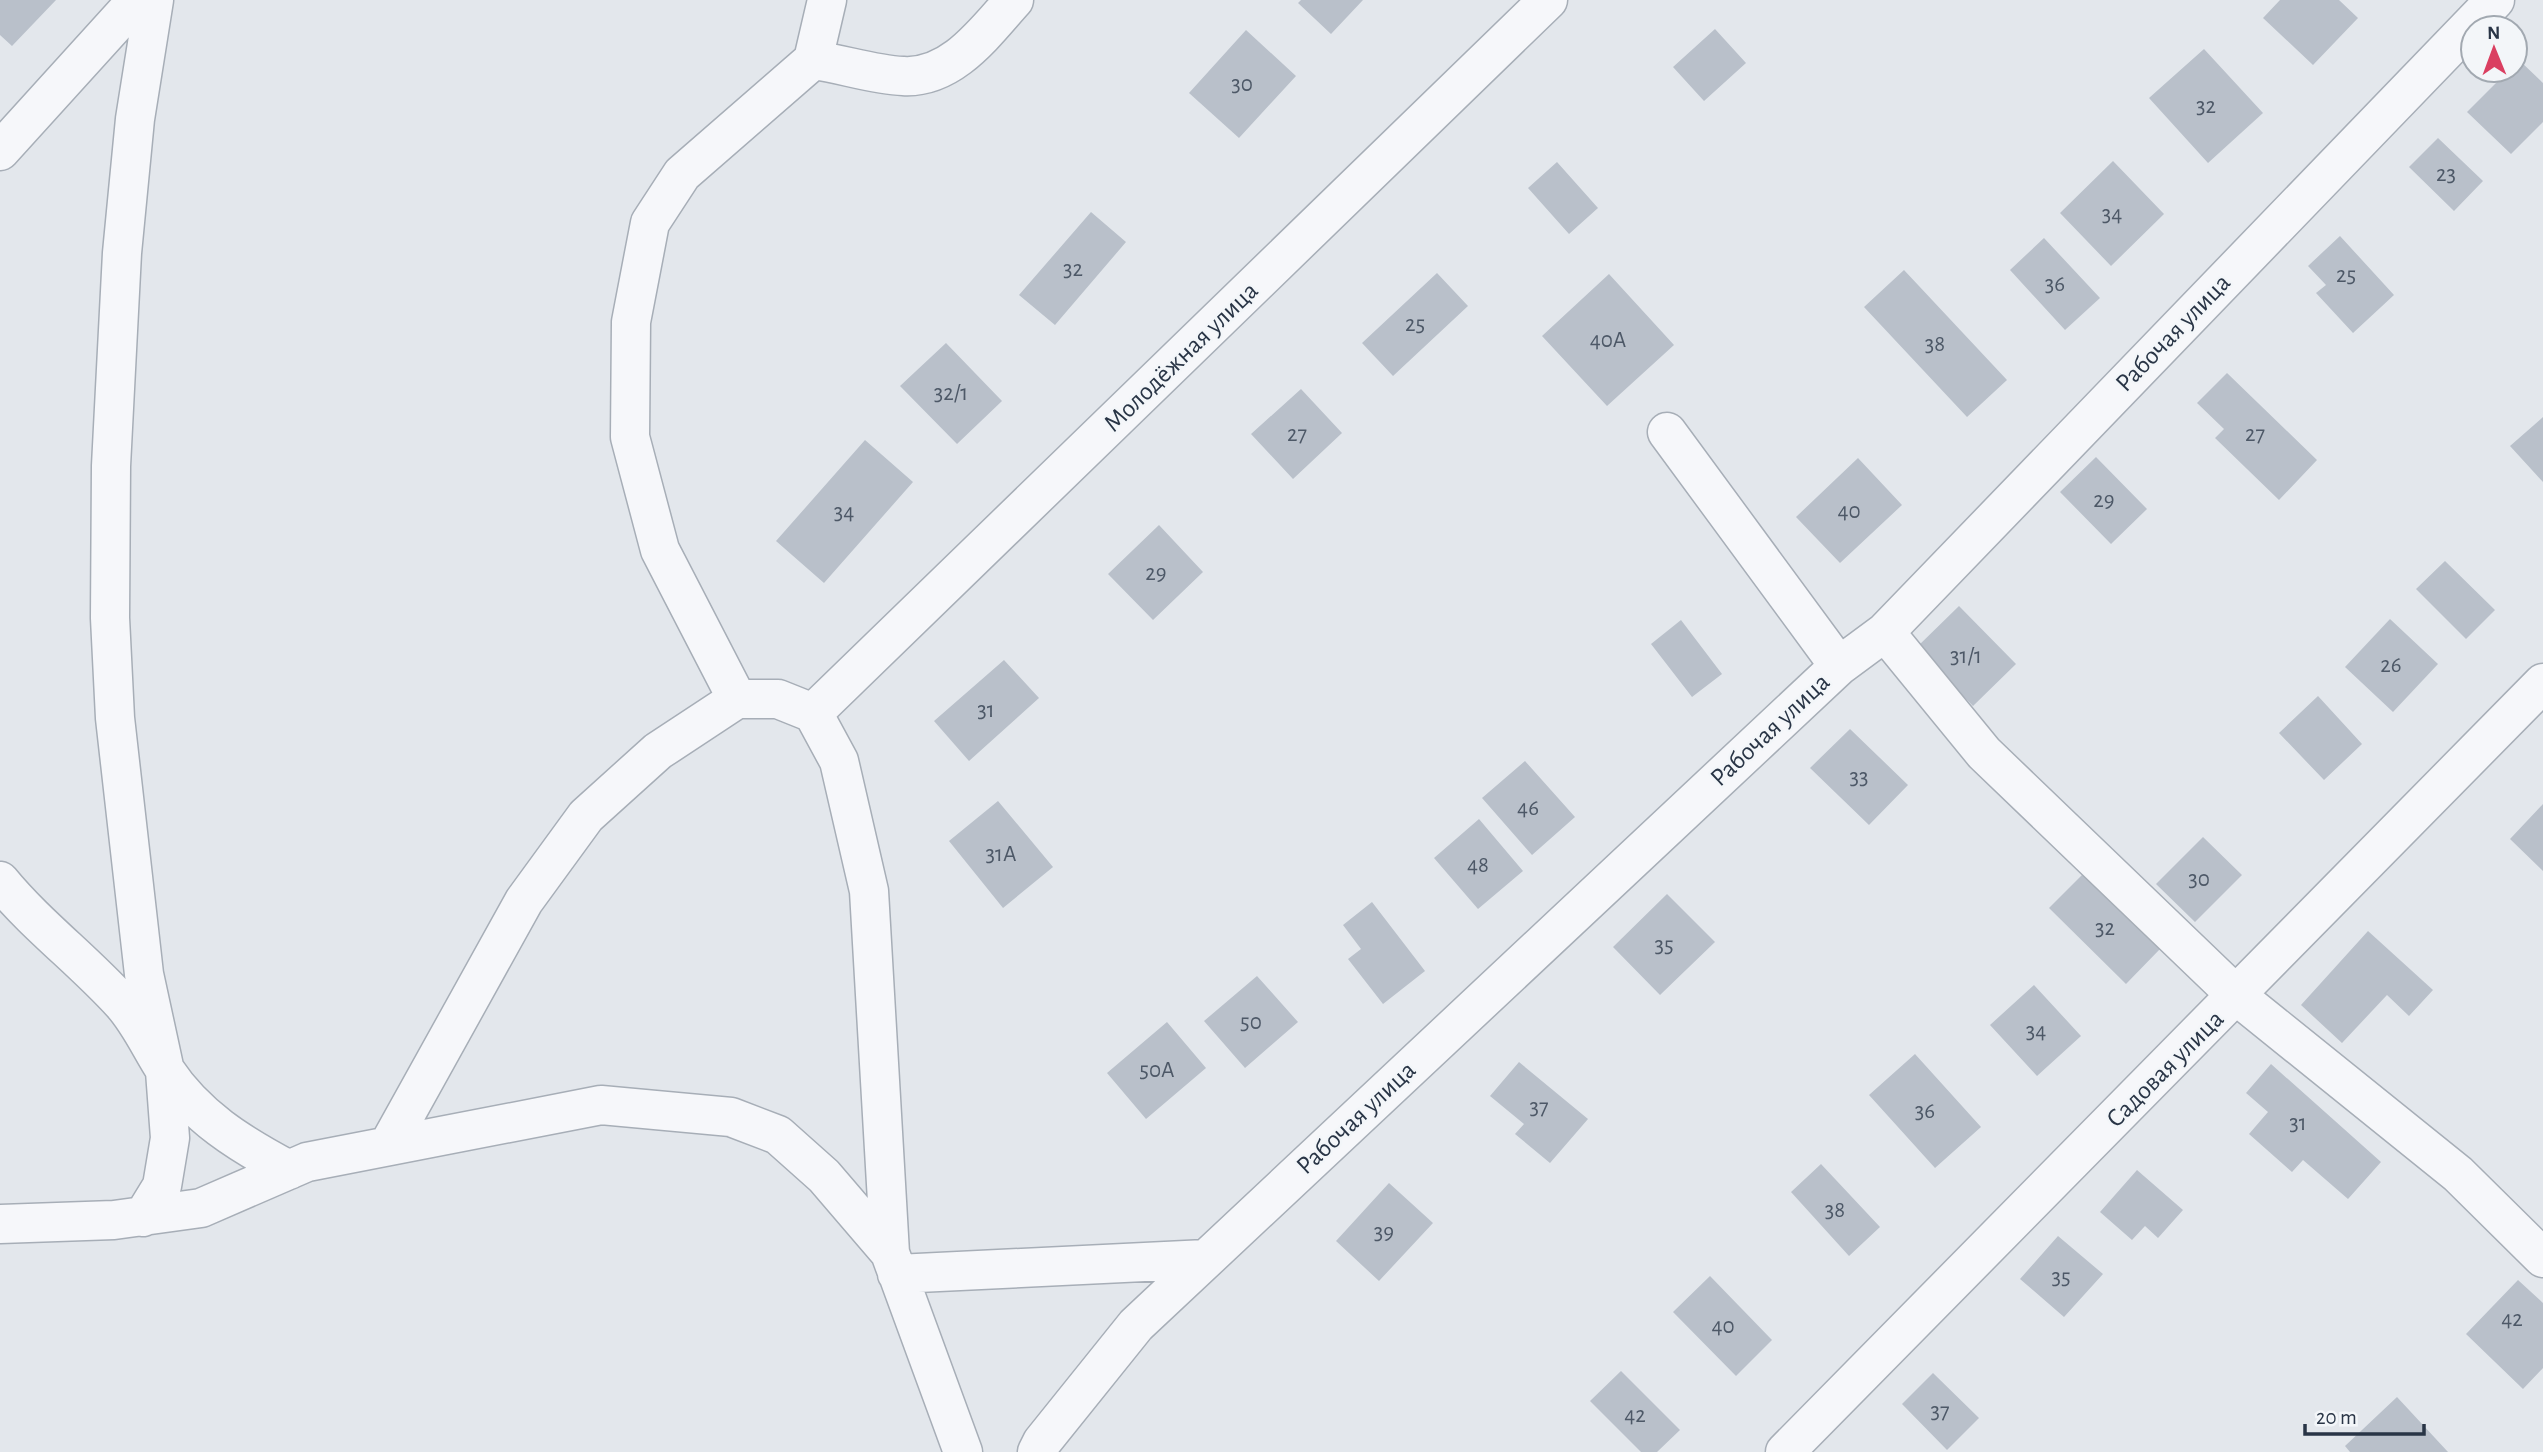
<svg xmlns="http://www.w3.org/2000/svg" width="2543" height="1452" font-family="'Alegreya Sans',sans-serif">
<rect width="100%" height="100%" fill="#e3e7ec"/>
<!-- building -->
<path fill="#b9c0ca" d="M0,0H56L12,46L0,35Z
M1301,0H1363L1331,34L1298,3Z
M2280,0H2339L2358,18L2313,65L2263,18Z
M1715,29L1746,63L1704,101L1673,67Z
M1246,30L1296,76L1239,138L1189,93Z
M2204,49L2263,113L2208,163L2149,98Z
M2519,60L2543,83V122L2511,154L2467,112L2509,70H2515Z
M2438,138L2483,181L2454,211L2409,167Z
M2113,161L2164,214L2111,266L2060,213Z
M1557,162L1598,208L1569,234L1528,188Z
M1091,212L1126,242L1055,325L1019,295Z
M2340,236L2394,295L2353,333L2316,293L2326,285L2308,266Z
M2044,238L2100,298L2065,330L2010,270Z
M1904,270L2007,380L1967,417L1864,307Z
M1437,273L1468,306L1393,376L1362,343Z
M1609,274L1674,345L1607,406L1542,336Z
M946,343L1002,401L957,444L900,386Z
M2227,373L2317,460L2279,500L2215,438L2224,429L2197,403Z
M1301,389L1342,433L1293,479L1251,434Z
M2543,417V482L2510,446Z
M865,440L913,482L824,583L776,541Z
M2096,457L2147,509L2111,544L2060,492Z
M1858,458L1902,505L1840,563L1796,517Z
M1159,525L1203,572L1153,620L1108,574Z
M2445,561L2495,610L2466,639L2416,589Z
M1959,606L2016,664L1973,706L1916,648Z
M2390,619L2438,664L2393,712L2345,667Z
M1681,620L1722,674L1692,697L1651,644Z
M1004,660L1039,698L969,761L934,721Z
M2318,696L2362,744L2324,780L2279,733Z
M1850,729L1908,785L1869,825L1810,768Z
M1525,761L1575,817L1532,855L1482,798Z
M998,801L1053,867L1003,908L949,841Z
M2543,804V871L2510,839Z
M1479,819L1523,871L1478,909L1434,858Z
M2203,837L2242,875L2195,922L2156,884Z
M2084,873L2160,949L2126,984L2049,908Z
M1667,894L1715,942L1660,995L1613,947Z
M1372,902L1425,971L1383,1004L1348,959L1361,949L1343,925Z
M2368,931L2433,990L2409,1016L2387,995L2342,1043L2301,1005Z
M1257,976L1298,1022L1245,1068L1204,1021Z
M2034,985L2081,1036L2037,1076L1990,1025Z
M1167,1022L1206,1068L1146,1119L1107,1073Z
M1915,1054L1981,1127L1935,1168L1869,1095Z
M1519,1062L1588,1119L1550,1163L1515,1134L1524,1124L1490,1096Z
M2271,1064L2381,1162L2348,1199L2303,1160L2292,1172L2249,1134L2268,1112L2246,1093Z
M1821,1164L1880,1227L1849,1256L1791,1192Z
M2137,1170L2183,1210L2158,1238L2145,1226L2132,1240L2100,1212Z
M1389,1183L1433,1223L1379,1281L1336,1241Z
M2058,1236L2103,1274L2064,1317L2020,1279Z
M1710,1276L1772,1340L1736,1376L1673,1312Z
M2518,1280L2543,1303V1368L2523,1389L2466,1334Z
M1621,1371L1680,1430L1657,1452H1641L1590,1401Z
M1933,1373L1979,1418L1947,1450L1902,1404Z
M2397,1397L2448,1452H2350L2345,1446Z"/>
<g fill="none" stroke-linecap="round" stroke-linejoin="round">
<defs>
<path id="minor" d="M827,0L813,60L682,174L650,223L631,322L630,437L660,550L737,699H778L813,713L839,761L869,891L890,1253L963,1452
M813,60C843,64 874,75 903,76C952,79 985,32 1014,0
M0,151L137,0
M1667,432L1839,666
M1885,632L1984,753L2237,996L2458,1174L2543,1258
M813,713L1548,0
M0,881C36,925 83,960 122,1003C140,1023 150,1047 165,1070C196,1117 240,1144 289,1170
M388,1146L524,901L586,816L658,751L737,699
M143,1217L162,1186L170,1138L165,1071L144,974L115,718L110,618L111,466L122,253L135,119L154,0
M0,1224L114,1220L201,1208L307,1162L601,1105L731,1117L778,1135L824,1176L890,1253
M897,1274L1206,1259
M1037,1452L1042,1442L1136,1325L1839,666L1885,632L2495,0
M1785,1452L2543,683"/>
</defs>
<!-- minor casing -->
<use href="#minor" stroke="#a7aeb7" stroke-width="41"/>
<!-- minor -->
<use href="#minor" stroke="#f6f7fa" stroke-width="38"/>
</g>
<g text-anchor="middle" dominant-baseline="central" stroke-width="5" stroke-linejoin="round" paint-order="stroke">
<!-- number labels -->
<g font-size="23" fill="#4d5867">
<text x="1242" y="84">30</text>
<text x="2206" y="106">32</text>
<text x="2446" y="174">23</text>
<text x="2112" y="214">34</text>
<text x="1073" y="269">32</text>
<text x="2346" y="275">25</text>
<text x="2055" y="284">36</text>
<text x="1415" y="324">25</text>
<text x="1608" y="340">40А</text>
<text x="1935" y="344">38</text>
<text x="951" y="393">32/1</text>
<text x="1297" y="434">27</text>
<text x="2255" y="434">27</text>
<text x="2104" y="500">29</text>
<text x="1849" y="511">40</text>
<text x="844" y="512">34</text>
<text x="1156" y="573">29</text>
<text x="1966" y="656">31/1</text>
<text x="2391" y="665">26</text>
<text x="986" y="710">31</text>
<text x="1859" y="777">33</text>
<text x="1528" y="808">46</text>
<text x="1001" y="854">31А</text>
<text x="1478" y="865">48</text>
<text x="2199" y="879">30</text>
<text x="2105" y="928">32</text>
<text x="1664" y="945">35</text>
<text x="1251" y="1022">50</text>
<text x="2036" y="1031">34</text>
<text x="1157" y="1070">50А</text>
<text x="1539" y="1107">37</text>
<text x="1925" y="1111">36</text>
<text x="2298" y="1123">31</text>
<text x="1835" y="1210">38</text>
<text x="1384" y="1232">39</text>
<text x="2061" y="1277">35</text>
<text x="2512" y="1319">42</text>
<text x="1723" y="1326">40</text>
<text x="1940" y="1411">37</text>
<text x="1635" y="1415">42</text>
</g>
<!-- street labels -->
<g font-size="26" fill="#293546" stroke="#f3f6f9">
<text transform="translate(2173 333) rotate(-46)">Рабочая улица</text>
<text transform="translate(1181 357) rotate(-44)">Молодёжная улица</text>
<text transform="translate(1770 730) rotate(-43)">Рабочая улица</text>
<text transform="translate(2165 1069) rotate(-45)">Садовая улица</text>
<text transform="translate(1356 1118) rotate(-43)">Рабочая улица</text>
</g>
</g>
<!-- north arrow -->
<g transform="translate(2494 49) rotate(359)"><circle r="33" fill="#f3f6f9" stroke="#a2a9b1" stroke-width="2"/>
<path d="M0-5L12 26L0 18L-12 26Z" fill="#da3f61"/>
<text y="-10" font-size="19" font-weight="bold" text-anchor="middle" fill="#293546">N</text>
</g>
<!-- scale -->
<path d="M2305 1424v10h119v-10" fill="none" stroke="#293546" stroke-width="3.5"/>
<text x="2316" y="1424" font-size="21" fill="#293546" stroke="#f3f6f9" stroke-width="5" paint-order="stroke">20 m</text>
</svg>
